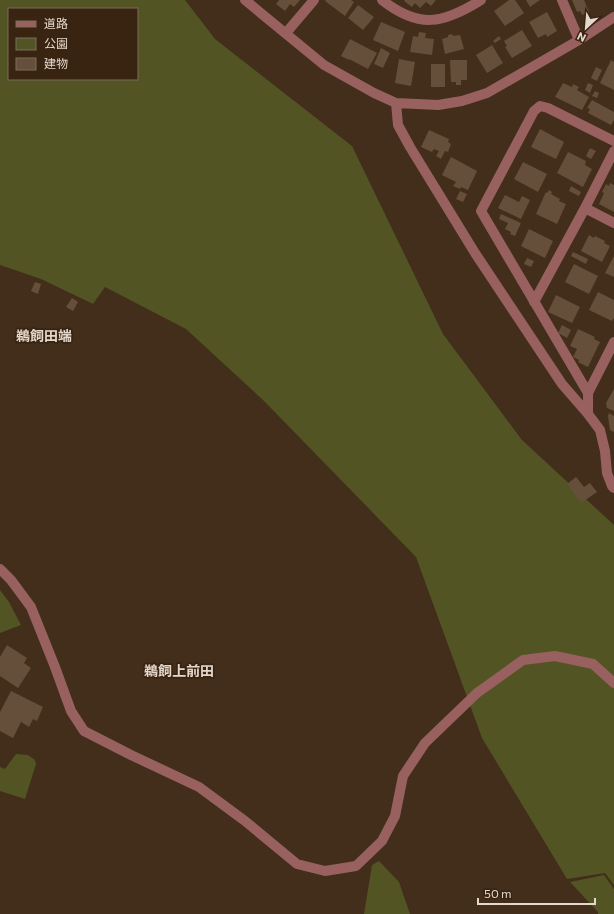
<svg xmlns="http://www.w3.org/2000/svg" width="614" height="914" font-family="Commissioner,'Noto Sans JP',sans-serif">
<rect width="100%" height="100%" fill="#422e1a"/>
<!-- green -->
<path fill="#525424" fill-rule="evenodd" d="M0,0H185L215,39L352,146L443,334L522,440L614,525V885L605,873L567,879L482,738L416,557L264,401L186,329L105,287L93,304L41,279L0,265ZM9,9H137V79H9Z
M0,590L9,602L21,625L0,633Z
M16,754L28,755L35,760L36,764L25,799L0,791V767L5,769Z
M379,861L399,882L410,914H364L372,865Z
M604,875L614,889V914H598V912L570,882Z"/>
<!-- building -->
<path fill="#654f3a" d="M279,0H300L294,7L290,4L285,11L276,4Z
M326,0H351L354,2L345,16L325,1Z
M405,0H436L431,6L426,2L420,8L415,3L412,7L404,1Z
M509,0H515L524,13L505,26L494,11Z
M526,0H540L530,7Z
M572,0H584L589,12L582,15L580,11L577,12Z
M358,5L374,17L363,30L348,18Z
M547,12L557,31L547,37L546,34L538,38L529,22Z
M381,22L405,32L398,51L373,40Z
M522,30L532,46L512,58L505,47L507,46L504,41Z
M419,32L426,33L425,38L434,39L432,55L410,52L413,36L418,37Z
M452,34L453,36L460,35L464,49L445,54L442,39L448,37V35Z
M499,36L501,39L495,43L493,41Z
M350,39L377,53L368,69L349,59V60L341,56Z
M492,45L503,63L487,73L476,55Z
M381,48L390,53L383,68L374,64Z
M399,59L415,62L411,86L395,83Z
M450,60H467V80H461V85H456V82H451Z
M611,60L614,62V90L600,83Z
M431,64H445V87H431Z
M596,67L602,70L597,81L591,78Z
M563,83L572,87L573,84L579,87L577,90L589,97L582,110L555,97Z
M588,83L593,85L590,93L585,90Z
M595,91L599,93L597,98L592,96Z
M592,100L614,112V120L611,125L588,113L590,109L587,108Z
M540,129L564,142L556,159L531,147Z
M429,130L449,139L448,142L451,144L448,152L445,151L441,159L436,156L439,151L434,149L432,152L421,147Z
M590,148L596,151L591,159L586,156Z
M568,152L586,161L585,165L592,169L583,187L557,173Z
M451,157L477,171L468,190L461,187L460,189L453,186L456,182L442,175Z
M523,162L547,174L538,192L514,179Z
M610,183L614,185V212L599,204L604,193L602,192L606,184L609,186Z
M571,186L581,192L579,196L569,191Z
M549,190L552,192L551,194L560,199L559,201L566,204L557,224L536,214L546,192L547,193Z
M460,191L467,194L463,202L456,199Z
M505,195L519,202L522,196L530,200L521,219L498,208Z
M501,214L521,223L515,236L510,234L511,232L505,229L508,223L499,219Z
M529,229L553,241L545,258L521,246Z
M589,235L594,238L595,236L605,241L604,243L610,246L602,262L581,251Z
M573,252L588,259L586,264L571,256Z
M614,256V277L605,273Z
M527,258L534,261L531,267L524,264Z
M574,264L598,276L589,294L565,282Z
M35,282L41,284L38,294L31,291Z
M598,292L614,300V318L612,321L589,310Z
M556,295L580,307L572,323L548,312Z
M72,298L78,302L73,311L66,307Z
M562,325L571,330L567,338L558,333Z
M578,329L595,337L594,339L600,342L588,367L578,362L579,360L573,357L577,349L570,346Z
M614,389V411L607,408L606,403Z
M609,413L614,416V432L610,430L608,416Z
M576,477L584,487L590,483L597,492L581,503L567,484Z
M7,645L27,658L24,663L31,668L18,688L0,676V657Z
M11,691L43,707L37,721L33,719L29,727L21,722L13,738L0,731V712Z"/>
<g fill="none" stroke-linecap="round" stroke-linejoin="round">
<!-- minor -->
<path stroke="#98605e" stroke-width="10" d="M245,0L324,65L374,93L396,103L438,105L462,101L487,93L579,40L614,17
M382,0C419,29 443,24 481,0
M562,0L579,40
M286,33L314,0
M396,103L398,125L410,147L475,253L562,384L588,414L600,430L605,451L607,473L612,486L614,488
M585,208L614,223
M534,302L585,208L614,151
M588,393L481,211L534,111L540,106L548,108L614,141
M588,414V393L614,342
M0,569L11,580L31,607L55,667L71,711L84,731L131,755L199,787L245,821L297,864L325,871L356,866L382,841L395,816L403,776L425,743L477,693L523,660L555,656L593,664L614,683"/>
</g>
<g text-anchor="middle" dominant-baseline="central" stroke-width="3.5" stroke-linejoin="round" paint-order="stroke">
<!-- quarter labels -->
<g font-size="14" font-weight="bold" fill="#e4d7cc" stroke="#382411">
<text x="44" y="335">鵜飼田端</text>
<text x="179" y="670">鵜飼上前田</text>
</g>
</g>
<!-- legend -->
<rect x="8" y="8" width="130" height="72" fill="#382411" stroke="#7d6c5c"/>
<rect x="16" y="21" width="20" height="6" fill="#98605e" stroke="#7d6c5c"/>
<text x="44" y="28" font-size="12" fill="#e4d7cc">道路</text>
<rect x="16" y="38" width="20" height="12" fill="#525424" stroke="#7d6c5c"/>
<text x="44" y="48" font-size="12" fill="#e4d7cc">公園</text>
<rect x="16" y="58" width="20" height="12" fill="#654f3a" stroke="#7d6c5c"/>
<text x="44" y="68" font-size="12" fill="#e4d7cc">建物</text>
<!-- north arrow -->
<g transform="translate(586 28) rotate(206)" stroke="#382411" stroke-width="3" paint-order="stroke">
<path d="M0-3L7 15L0 10L-7 15Z" fill="#e4d7cc"/>
<text y="-6" font-size="11" font-weight="bold" text-anchor="middle" fill="#e4d7cc">N</text>
</g>
<!-- scale -->
<path d="M478 898v6h117v-6" fill="none" stroke="#e4d7cc" stroke-width="2"/>
<text x="484" y="898" font-size="12" fill="#e4d7cc" stroke="#382411" stroke-width="3" paint-order="stroke">50 m</text>
</svg>
